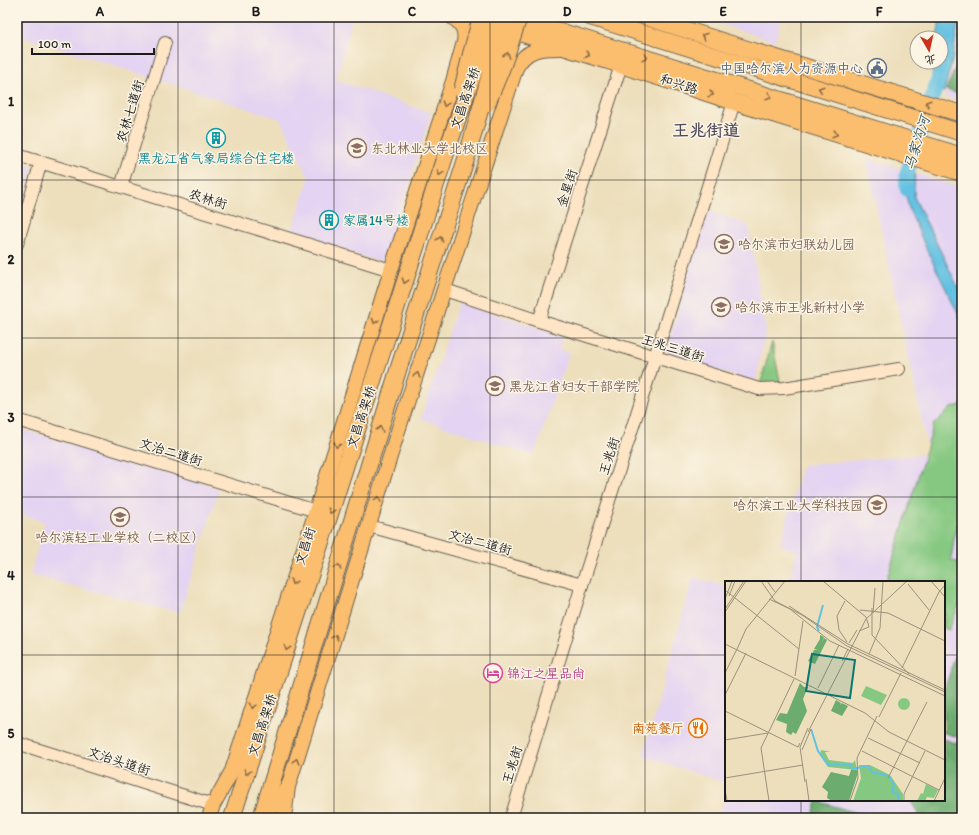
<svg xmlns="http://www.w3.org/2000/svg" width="979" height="835" font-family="Itim,'LXGW WenKai TC',sans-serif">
<rect width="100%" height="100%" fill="#fcf5e5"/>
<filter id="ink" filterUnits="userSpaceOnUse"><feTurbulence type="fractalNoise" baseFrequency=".025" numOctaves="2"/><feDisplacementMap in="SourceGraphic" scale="8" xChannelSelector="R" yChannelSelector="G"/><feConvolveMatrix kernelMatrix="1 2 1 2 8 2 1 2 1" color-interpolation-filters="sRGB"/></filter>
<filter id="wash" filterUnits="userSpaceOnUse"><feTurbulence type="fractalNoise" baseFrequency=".012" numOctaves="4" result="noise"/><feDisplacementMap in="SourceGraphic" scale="16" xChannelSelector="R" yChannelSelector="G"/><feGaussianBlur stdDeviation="0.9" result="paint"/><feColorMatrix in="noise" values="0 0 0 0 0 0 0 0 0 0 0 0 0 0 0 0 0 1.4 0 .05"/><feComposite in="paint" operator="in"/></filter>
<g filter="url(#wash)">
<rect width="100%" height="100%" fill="#eddfbc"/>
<!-- built -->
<path fill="#e4d3f2" d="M17,17H353L336,80L431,113L384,263L291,234L309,178L280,119L17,35Z
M697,17H782L775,41Z
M961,17H962V102L944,96L954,60Z
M866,158L962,188V818H718L726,792V800H944V582H788L797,551L780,545L802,465L929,454Z
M17,161L33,166L17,222Z
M708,210L748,225L766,328L755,382L666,354L691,263Z
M459,302L563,336L559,349L569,353L534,456L421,419Z
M17,428L219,488L180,613L30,575L45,522L17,513Z
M693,577L726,586V783L643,756Z"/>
<!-- green -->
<path fill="#85c881" stroke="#50724e" d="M772,342L781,386L759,389Z
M962,405V526L956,525L951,560L962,564V597L949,630L944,628V582H886L934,424L952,407Z"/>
<!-- forest -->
<path fill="#6cac6f" stroke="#446446" d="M962,25V95L946,90L957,64Z
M958,646L962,647V738L944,733V691Z
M944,739L962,745V818H918L917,812L910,800H944Z
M817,801L874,818H812Z"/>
<!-- water -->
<path fill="#63c1e1" stroke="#406e7e" d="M940,17H959L953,57L944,92L930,88L934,62H941V38H937Z
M904,169L915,172L914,197L962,295V322L926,248L909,209L905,191Z"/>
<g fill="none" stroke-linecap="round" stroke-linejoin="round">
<!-- river -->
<path stroke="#63c1e1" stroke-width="15" d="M907,189L906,176L941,71"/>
</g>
</g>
<g filter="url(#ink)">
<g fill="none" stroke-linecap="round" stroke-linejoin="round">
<defs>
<path id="secondary" d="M17,155L391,270
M121,187L165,43
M17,244L41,162
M445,290L539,321L759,389L784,388L899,369
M539,321L621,65
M17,420L316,511
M369,526L582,585
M17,743L213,805
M511,818L582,585L655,357L734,102"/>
<path id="primary" d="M209,818L213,805L232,771L316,511L391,270L453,81L464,42C466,30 462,24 452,17
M263,818L288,787L398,431L516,68C526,49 540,48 559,48
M284,818L288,787"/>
<path id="highway" d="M470,17L563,47L621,65L734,102L962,173
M514,17L962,156
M590,17L962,133
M646,17L750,50L962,114
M232,818L417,244
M261,818L399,367L420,302"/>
</defs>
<!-- secondary casing -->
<use href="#secondary" stroke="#656054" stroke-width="14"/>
<!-- primary casing -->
<use href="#primary" stroke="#656054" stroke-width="16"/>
<!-- highway casing -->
<use href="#highway" stroke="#656054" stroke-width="18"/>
<!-- secondary -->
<use href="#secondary" stroke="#fde5c5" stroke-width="12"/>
<!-- primary -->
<use href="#primary" stroke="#fbbd6e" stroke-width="14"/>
<!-- highway -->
<use href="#highway" stroke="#fbbd6e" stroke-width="16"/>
<defs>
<path id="primary-bridge" d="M461,90L470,54L480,17
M488,104L504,65L520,17"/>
<path id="highway-bridge" d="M417,244L446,153L493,17
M420,302L467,156L494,61L509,17"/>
</defs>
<!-- primary-bridge casing -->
<use href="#primary-bridge" stroke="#656054" stroke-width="16" stroke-linecap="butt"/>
<!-- highway-bridge casing -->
<use href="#highway-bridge" stroke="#656054" stroke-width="18" stroke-linecap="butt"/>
<!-- primary-bridge -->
<use href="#primary-bridge" stroke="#fbbd6e" stroke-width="14"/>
<!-- highway-bridge -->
<use href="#highway-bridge" stroke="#fbbd6e" stroke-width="16"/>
</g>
<!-- one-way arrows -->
<defs><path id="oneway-chevron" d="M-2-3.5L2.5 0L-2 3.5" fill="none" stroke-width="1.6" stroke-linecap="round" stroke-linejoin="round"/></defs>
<g stroke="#8c6c45">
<use href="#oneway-chevron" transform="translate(704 36) rotate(-162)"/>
<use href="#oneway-chevron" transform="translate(507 55) rotate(-71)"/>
<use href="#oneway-chevron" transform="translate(587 55) rotate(17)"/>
<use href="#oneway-chevron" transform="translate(645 57) rotate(17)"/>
<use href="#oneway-chevron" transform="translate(821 89) rotate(-162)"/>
<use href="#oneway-chevron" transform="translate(711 94) rotate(18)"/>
<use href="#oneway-chevron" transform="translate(769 96) rotate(17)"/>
<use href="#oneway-chevron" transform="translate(928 103) rotate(-163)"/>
<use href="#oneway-chevron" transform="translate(445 104) rotate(108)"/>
<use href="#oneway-chevron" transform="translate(835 134) rotate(18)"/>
<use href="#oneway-chevron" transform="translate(440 173) rotate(108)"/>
<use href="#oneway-chevron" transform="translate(440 239) rotate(-72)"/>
<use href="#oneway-chevron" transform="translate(405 281) rotate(108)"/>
<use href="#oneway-chevron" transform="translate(375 321) rotate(107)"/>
<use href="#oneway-chevron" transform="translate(417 375) rotate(-72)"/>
<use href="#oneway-chevron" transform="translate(380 429) rotate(-73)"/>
<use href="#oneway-chevron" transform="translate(337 445) rotate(108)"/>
<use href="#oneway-chevron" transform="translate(378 499) rotate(-73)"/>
<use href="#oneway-chevron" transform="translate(331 511) rotate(108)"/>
<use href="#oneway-chevron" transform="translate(338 567) rotate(-73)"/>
<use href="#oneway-chevron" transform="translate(293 582) rotate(108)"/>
<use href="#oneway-chevron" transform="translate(335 637) rotate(-73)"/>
<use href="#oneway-chevron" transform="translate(287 648) rotate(108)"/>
<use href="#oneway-chevron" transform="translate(253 706) rotate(108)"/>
<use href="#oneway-chevron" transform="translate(296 761) rotate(-73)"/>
<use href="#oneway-chevron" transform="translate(247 772) rotate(108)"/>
</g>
</g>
<!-- grid -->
<path fill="none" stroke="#1c1c1c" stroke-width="1" stroke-opacity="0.55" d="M178,17V818M334,17V818M490,17V818M645,17V818M801,17V582M17,180H962M17,338H962M17,497H962M17,655H726M944,655H962M801,800V818"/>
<!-- icons -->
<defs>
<symbol id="civic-ring" viewBox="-11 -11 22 22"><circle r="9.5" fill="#fcf5e5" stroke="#5c6f8a" stroke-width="1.5"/><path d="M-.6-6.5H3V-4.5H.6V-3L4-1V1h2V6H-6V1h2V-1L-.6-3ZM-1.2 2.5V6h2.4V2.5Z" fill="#5c6f8a"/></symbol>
<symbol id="building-ring" viewBox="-11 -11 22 22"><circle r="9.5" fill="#fcf5e5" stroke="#0f9aa8" stroke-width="1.5"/><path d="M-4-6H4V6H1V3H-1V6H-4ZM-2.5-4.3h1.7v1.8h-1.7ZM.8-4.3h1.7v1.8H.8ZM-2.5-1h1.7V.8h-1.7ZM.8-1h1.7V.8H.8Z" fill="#0f9aa8"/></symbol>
<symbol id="university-ring" viewBox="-11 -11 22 22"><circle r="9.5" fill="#fcf5e5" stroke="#8d6e63" stroke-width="1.5"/><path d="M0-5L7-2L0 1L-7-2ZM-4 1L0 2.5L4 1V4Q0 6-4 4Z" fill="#8d6e63"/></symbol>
<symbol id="school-ring" viewBox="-11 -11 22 22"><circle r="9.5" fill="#fcf5e5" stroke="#8d6e63" stroke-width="1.5"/><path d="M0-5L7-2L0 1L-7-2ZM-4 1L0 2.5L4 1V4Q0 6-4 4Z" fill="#8d6e63"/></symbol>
<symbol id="hotel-ring" viewBox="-11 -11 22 22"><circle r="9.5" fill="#fcf5e5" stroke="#d1479c" stroke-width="1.5"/><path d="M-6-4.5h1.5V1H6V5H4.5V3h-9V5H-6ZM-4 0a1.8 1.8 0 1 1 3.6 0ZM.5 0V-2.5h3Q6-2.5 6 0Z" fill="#d1479c"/></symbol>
<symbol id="restaurant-ring" viewBox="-11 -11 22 22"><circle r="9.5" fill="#fcf5e5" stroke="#e8710a" stroke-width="1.5"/><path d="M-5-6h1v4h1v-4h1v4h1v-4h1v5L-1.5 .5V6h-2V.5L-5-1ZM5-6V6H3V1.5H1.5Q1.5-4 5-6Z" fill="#e8710a"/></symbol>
</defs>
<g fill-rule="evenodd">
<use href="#civic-ring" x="866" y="57" width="22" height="22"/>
<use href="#building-ring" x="205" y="127" width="22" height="22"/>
<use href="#university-ring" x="346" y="137" width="22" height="22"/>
<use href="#building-ring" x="318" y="209" width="22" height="22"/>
<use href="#school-ring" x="713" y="233" width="22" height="22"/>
<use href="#school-ring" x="710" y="296" width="22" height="22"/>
<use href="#university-ring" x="484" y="375" width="22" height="22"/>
<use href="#school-ring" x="866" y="494" width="22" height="22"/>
<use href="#school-ring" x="109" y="506" width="22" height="22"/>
<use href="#hotel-ring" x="482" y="662" width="22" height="22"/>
<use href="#restaurant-ring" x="687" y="717" width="22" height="22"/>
</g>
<g text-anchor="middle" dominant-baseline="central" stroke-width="3" stroke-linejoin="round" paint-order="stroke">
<!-- service labels -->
<g font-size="13" fill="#4e5e75" stroke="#fcf5e5" text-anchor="end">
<text x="863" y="68">中国哈尔滨人力资源中心</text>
</g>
<!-- street labels -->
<g font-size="13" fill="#1c1c1c" stroke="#fcf5e5">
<text transform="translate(679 84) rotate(18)">和兴路</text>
<text transform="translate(465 98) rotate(-71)">文昌高架桥</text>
<text transform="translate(130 111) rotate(-73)">农林七道街</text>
<text transform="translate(567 188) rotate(-72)">金星街</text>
<text transform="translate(208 199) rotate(17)">农林街</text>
<text transform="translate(673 348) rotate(17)">王兆三道街</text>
<text transform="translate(361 417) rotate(-72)">文昌高架桥</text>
<text transform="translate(171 452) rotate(17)">文治二道街</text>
<text transform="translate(609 456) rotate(-72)">王兆街</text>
<text transform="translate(480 542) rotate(15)">文治二道街</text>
<text transform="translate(305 546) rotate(-72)">文昌街</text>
<text transform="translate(262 725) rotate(-72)">文昌高架桥</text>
<text transform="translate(119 761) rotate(18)">文治头道街</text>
<text transform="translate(512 765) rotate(-73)">王兆街</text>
</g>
<!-- education labels -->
<g font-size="13" fill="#785e54" stroke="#fcf5e5" text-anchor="start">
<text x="371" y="148">东北林业大学北校区</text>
<text x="738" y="244">哈尔滨市妇联幼儿园</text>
<text x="735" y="307">哈尔滨市王兆新村小学</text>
<text x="509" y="386">黑龙江省妇女干部学院</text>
<text x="863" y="505" text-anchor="end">哈尔滨工业大学科技园</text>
<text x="120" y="537" text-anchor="middle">哈尔滨轻工业学校（二校区）</text>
</g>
<!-- culture labels -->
<g font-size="13" fill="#0d838f" stroke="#fcf5e5">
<text x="216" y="158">黑龙江省气象局综合住宅楼</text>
<text x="343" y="220" text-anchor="start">家属14号楼</text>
</g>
<!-- hotel labels -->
<g font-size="13" fill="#b23c85" stroke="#fcf5e5" text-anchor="start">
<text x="507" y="673">锦江之星品尚</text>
</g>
<!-- food labels -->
<g font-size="13" fill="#c56008" stroke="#fcf5e5" text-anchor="end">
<text x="684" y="728">南苑餐厅</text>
</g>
<!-- water labels -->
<g font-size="14" font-style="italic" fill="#355661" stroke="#fcf5e5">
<text transform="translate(917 143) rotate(-72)">马家沟河</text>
</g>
<!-- district labels -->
<g font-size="17" font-weight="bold" fill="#504b5b" stroke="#fcf5e5">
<text x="706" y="130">王兆街道</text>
</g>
</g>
<!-- overview -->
<g transform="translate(725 581)">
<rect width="220" height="220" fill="#eddfbc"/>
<path d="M141,105L162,114L156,124L136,115ZM173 123a6 6 0 1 1 12 0a6 6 0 1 1-12 0ZM96,169L106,171H100L104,179L128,182L130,179L132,189L103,186L95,173ZM134,184H145L165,194L178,213V220H128L136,197ZM201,203L213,209L209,217L202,216L200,220H192L196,212L198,213Z" fill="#85c881"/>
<path d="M95,54L99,56L97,61L99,57L102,59L90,83L83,80L89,69H93L89,68L95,58ZM75,102L79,106H83L78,118L82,130L71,153L68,151L66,154L61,151L62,143L51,139L55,132L62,133ZM111,119L116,122L115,124L117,122L123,125L117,135L106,130ZM126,189H132L133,192L124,220H107L102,217L103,211L97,206L106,191L124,195Z" fill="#6cac6f"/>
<path fill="none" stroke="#63c1e1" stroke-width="2" d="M94,50L92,46L98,24M86,148L93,170L103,184H125L127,188L143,185L147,191L164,195L169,204L167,211L173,213L174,220"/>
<path fill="none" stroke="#99917c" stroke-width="1" d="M36,0L50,20L77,34L122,65L220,111M42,0L50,11M98,0L141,36L144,46L134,50M206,0L220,16M183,3L204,29M0,9L74,68M4,15L10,0M0,18L7,0M44,18L65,28L105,60L220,115M120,20L112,35L114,49L122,61M64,25L123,63L220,109M147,27V54L184,93M0,28L19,0M135,29L163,32M0,31L21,0M148,32L150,7M163,32L220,60M124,62L132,49M0,63L140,132L164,151L220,179M13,66L21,48L60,0M144,73L155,47L158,0M117,80L123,68M177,87L214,11L220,4M0,92L13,66M70,95L78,40M93,107L114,64M0,114L21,72M0,130L73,166L75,162M154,136L176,92M83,151L141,38L182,0M143,157L195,182M0,159L43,152M77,169L86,148M137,170L214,209M0,197L78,184M163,197L202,121M81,198L84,220M80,201L75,166L83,147M0,208L2,220M44,220L36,167L69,98M125,220L133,197L132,177L152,135M179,220V213L200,170M209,220L220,197"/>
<path fill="#0f766e" fill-opacity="0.15" stroke="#0f766e" stroke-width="2" d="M87,73L130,79L125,117L81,110Z"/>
<rect width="220" height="220" fill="none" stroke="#1c1c1c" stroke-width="2"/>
</g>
<!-- margin -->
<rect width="979" height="835" fill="none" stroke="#fcf5e5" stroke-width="44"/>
<!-- north arrow -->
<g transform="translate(929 50) rotate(171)"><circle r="19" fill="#fcf5e5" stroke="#a29e95"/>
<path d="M0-3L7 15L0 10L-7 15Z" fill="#c8321e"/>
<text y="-6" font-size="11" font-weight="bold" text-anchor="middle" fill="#1c1c1c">北</text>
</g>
<!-- scale -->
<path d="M32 48v6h122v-6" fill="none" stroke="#1c1c1c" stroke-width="2"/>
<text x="38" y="48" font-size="12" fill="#1c1c1c" stroke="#fcf5e5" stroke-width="3" paint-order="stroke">100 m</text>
<rect x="22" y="22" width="935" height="791" fill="none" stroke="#1c1c1c" stroke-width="1.5"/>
<g font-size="13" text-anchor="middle" font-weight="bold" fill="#1c1c1c">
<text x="100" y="16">A</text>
<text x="256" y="16">B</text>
<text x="412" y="16">C</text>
<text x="567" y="16">D</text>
<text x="723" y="16">E</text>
<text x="879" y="16">F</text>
<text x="11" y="106">1</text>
<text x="11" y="264">2</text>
<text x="11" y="422">3</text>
<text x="11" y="580">4</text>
<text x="11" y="738">5</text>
</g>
</svg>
